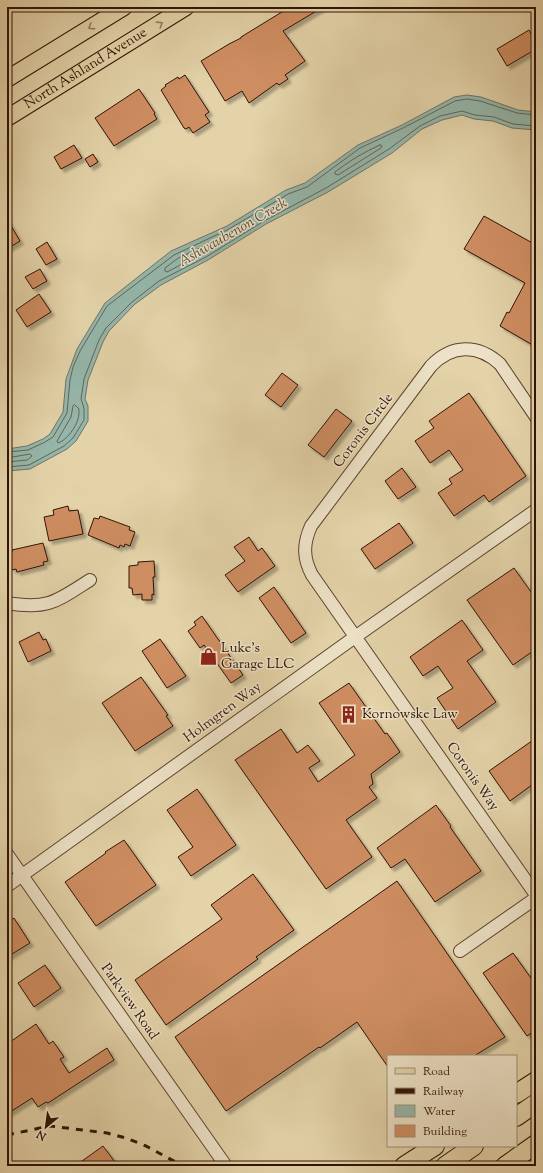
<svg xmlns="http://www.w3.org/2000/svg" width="543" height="1173" font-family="'Sorts Mill Goudy',serif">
<defs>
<filter id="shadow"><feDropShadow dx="3.5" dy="3.5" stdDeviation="1" flood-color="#0004"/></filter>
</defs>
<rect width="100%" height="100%" fill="#e4d3a9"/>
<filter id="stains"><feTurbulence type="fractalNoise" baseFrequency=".005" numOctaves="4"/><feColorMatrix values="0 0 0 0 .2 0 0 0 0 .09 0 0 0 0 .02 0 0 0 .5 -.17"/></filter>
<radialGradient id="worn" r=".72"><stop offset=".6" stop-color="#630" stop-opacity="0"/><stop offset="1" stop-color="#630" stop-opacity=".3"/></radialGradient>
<!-- water -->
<path fill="#95b7ab" stroke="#6d7569" d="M467,95L481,97L518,110L536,112V130L512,128L493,121L474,119L462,115L442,120L422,129L392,153L328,192L266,224L208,260L161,285L135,304L109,331L103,342L88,380L85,399L88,406V421L76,441L67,449L30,469L7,471V449L27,446L43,439L50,434L63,412L66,379L77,349L105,303L129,284L171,251L227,226L286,190L305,183L358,145L402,125L454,97Z"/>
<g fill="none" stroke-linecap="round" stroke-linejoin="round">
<!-- shore -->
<path stroke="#626558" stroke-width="1" d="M380,145L382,146L381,148L338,175L335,174V172C349,161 364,152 380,145Z
M213,242L214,246L203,253L167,272L165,271V268L177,259Z
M75,405L79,409C79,412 79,416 78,419C76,427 66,441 58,443L57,441L71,417L73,406Z
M7,452L28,450L45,442L53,437L67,413L70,380L73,367L80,351L107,306L174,255L229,229L288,194L307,187L360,148L403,128L455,101L467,99L480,101L517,113L536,115
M7,458L30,454L32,456L27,460L7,462
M7,467L29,465L64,446L73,438L84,420V408L81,399L84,379L99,340L106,328L132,302L159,281L206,257L264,221L326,188L389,149L420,126L440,116L462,111L475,115L494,117L513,124L536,126"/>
</g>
<!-- building -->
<path fill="#cf8e62" stroke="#301305" filter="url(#shadow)" d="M290,7H323L283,31L305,61L285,75L288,79L279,85L277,83L249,103L242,91L225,101L201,61L229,44L241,38V37Z
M529,30L536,43V49L507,66L497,49Z
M185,75L209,112L205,115L210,122L193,133L189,127L186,129L184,128L161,90L166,86L165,85L178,77L179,79Z
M139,89L155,113L154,114L157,119L114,146L95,118Z
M74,145L82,158L61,169L54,157Z
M93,154L98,162L90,167L85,159Z
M484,216L536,245V347L500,326L507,312L509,313L525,283L464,249Z
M7,219L20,241L7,249Z
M47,242L57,259L46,265L36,249Z
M40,269L47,281L33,289L25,277Z
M39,294L51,312L27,327L16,310Z
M282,373L298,385L281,407L265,395Z
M469,393L526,476L489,502L484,495L454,516L438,493L452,484L449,479L463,470L449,450L430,463L415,441L434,428L429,421Z
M336,409L352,421L324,457L308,445Z
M402,468L416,487L398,499L385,481Z
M68,506L69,511L78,510L83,534L49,541L44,517L54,515L53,510Z
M100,516L130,527L129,530L135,532L130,546L125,544L124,547L120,545L119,548L88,535L94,518L99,519Z
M399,523L413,543L375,569L361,549Z
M249,537L258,551L262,548L275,566L238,592L225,575L245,561L234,547Z
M43,543L48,561L43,562L44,565L17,572L16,569L12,570L8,553L12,552V550Z
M154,561L155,577H153L154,595L152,594V600H142V594L133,595L132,588H129V566L138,565V562Z
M514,568L536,599V649L513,665L467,600Z
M274,587L306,633L291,643L259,598Z
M202,616L243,675L231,683L204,645L200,648L188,631L196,625L194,622Z
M462,620L483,650L467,661L496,702L458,729L437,698L453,688L438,666L423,676L410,657Z
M39,632L43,640L46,639L51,651L28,662L19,642Z
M160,639L186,676L167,688L142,651Z
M141,677L168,715L166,716L173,726L135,751L102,703Z
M349,683L385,734L387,733L400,752L371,774L373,784L369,787L377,798L346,820L372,857L326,889L235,760L281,729L297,753L308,745L320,761L309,768L318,782L355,755L319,703Z
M536,738V782L510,801L489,771Z
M197,789L236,845L191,876L178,857L193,847L167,810Z
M436,805L451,826L450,827L481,871L435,902L405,859L391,868L377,848Z
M124,840L156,885L96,926L65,882L106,853L105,852Z
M253,874L294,930L256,957L258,959L166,1025L135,980L222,919L211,905Z
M397,881L505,1037L474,1056H388V1067L357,1022L320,1048L319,1047L226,1111L175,1037Z
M14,918L30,943L7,957V923Z
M513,953L536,985V1030L527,1036L483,973Z
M45,965L61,988L34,1007L18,983Z
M36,1024L49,1044L53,1041L64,1057L60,1059L69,1073L107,1048L114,1060L48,1103L46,1102L38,1107L32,1098L7,1114V1044Z
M103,1146L118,1166H75Z"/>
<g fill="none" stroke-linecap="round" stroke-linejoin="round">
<defs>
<path id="minor" d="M536,417L500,364C478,344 452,344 431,366L311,526C303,544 303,558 312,575L536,895
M7,603C48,610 57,601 90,580
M7,854L226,1166
M7,886L355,637L536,510
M460,951L536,898"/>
<g id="major">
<path d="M7,79L124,7"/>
<path id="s1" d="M7,118L186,7"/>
</g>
<path id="highway" d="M516,1094L536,1081
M516,1117L536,1103
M404,1166L435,1146
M445,1166L474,1146
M505,1166L536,1144"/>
</defs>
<!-- minor casing -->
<use href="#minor" stroke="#5d432e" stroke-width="14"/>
<!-- major casing -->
<use href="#major" stroke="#301305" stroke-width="18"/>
<!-- highway casing -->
<use href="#highway" stroke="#301305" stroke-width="20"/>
<!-- minor -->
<use href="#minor" stroke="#ede2c7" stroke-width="12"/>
<!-- major -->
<use href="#major" stroke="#e4d3a9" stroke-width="16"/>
<!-- highway -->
<use href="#highway" stroke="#e4d3a9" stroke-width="18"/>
<!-- rail -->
<path stroke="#301305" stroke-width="3" stroke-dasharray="7 7" stroke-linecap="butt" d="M7,13L17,7
M7,1135L50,1126L107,1133L126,1138L146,1146L183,1166"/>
</g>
<!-- one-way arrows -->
<defs><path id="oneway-chevron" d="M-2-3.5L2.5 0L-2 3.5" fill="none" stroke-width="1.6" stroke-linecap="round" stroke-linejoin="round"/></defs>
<g stroke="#937d5f">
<use href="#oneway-chevron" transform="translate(160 24) rotate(-32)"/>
<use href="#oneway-chevron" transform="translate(91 27) rotate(148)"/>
</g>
<!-- icons -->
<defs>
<symbol id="shop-bare" viewBox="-9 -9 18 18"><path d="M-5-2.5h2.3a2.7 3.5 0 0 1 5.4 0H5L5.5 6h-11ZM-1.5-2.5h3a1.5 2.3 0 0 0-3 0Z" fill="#8f2418" stroke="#ede2c7" stroke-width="2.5" paint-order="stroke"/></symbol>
<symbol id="building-bare" viewBox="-9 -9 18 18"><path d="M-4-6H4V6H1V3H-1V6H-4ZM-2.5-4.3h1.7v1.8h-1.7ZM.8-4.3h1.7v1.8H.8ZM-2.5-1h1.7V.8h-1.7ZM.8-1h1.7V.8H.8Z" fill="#8f2418" stroke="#ede2c7" stroke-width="2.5" paint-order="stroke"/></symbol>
</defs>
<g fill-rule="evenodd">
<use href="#shop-bare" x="196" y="644" width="25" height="25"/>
<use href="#building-bare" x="336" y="702" width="25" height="25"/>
</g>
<g text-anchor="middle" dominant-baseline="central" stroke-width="3" stroke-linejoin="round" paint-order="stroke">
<!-- street labels -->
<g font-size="14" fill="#301305" stroke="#ede2c7">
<text stroke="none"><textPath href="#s1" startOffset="93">North Ashland Avenue</textPath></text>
<text transform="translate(364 431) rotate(-53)">Coronis Circle</text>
<text transform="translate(223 713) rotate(-36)">Holmgren Way</text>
<text transform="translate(472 777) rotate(55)">Coronis Way</text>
<text transform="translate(129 1002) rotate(55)">Parkview Road</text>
</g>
<!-- poi labels -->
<g font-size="14" fill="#301305" stroke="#ede2c7" text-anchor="start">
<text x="221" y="649">Luke's<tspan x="221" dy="16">Garage LLC</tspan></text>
<text x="362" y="715">Kornowske Law</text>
</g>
<!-- water labels -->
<g font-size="15" font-style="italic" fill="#534c3f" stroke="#ede2c7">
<text transform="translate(233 233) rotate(-30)">Ashwaubenon Creek</text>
</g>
</g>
<!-- margin -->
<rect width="543" height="1173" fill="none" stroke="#e4d3a9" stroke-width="24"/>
<rect x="8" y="8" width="527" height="1157" fill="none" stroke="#301305" stroke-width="2"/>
<rect x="12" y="12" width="519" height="1149" fill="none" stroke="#301305"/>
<!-- legend -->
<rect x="387" y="1055" width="130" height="92" fill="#ede2c7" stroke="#a18f79"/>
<rect x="395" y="1068" width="20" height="6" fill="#e4d3a9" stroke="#a18f79"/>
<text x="423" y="1075" font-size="12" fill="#301305">Road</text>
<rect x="395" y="1088" width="20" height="6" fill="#301305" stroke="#a18f79"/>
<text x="423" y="1095" font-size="12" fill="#301305">Railway</text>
<rect x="395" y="1105" width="20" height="12" fill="#95b7ab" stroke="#a18f79"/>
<text x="423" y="1115" font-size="12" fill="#301305">Water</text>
<rect x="395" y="1125" width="20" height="12" fill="#cf8e62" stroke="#a18f79"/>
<text x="423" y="1135" font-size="12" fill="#301305">Building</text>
<!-- north arrow -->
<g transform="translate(46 1127) rotate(209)" stroke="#ede2c7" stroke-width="3" paint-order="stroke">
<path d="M0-3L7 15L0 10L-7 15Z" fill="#301305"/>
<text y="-6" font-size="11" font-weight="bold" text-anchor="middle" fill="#301305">N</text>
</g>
<rect width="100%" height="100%" filter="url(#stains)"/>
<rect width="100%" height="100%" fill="url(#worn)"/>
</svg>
